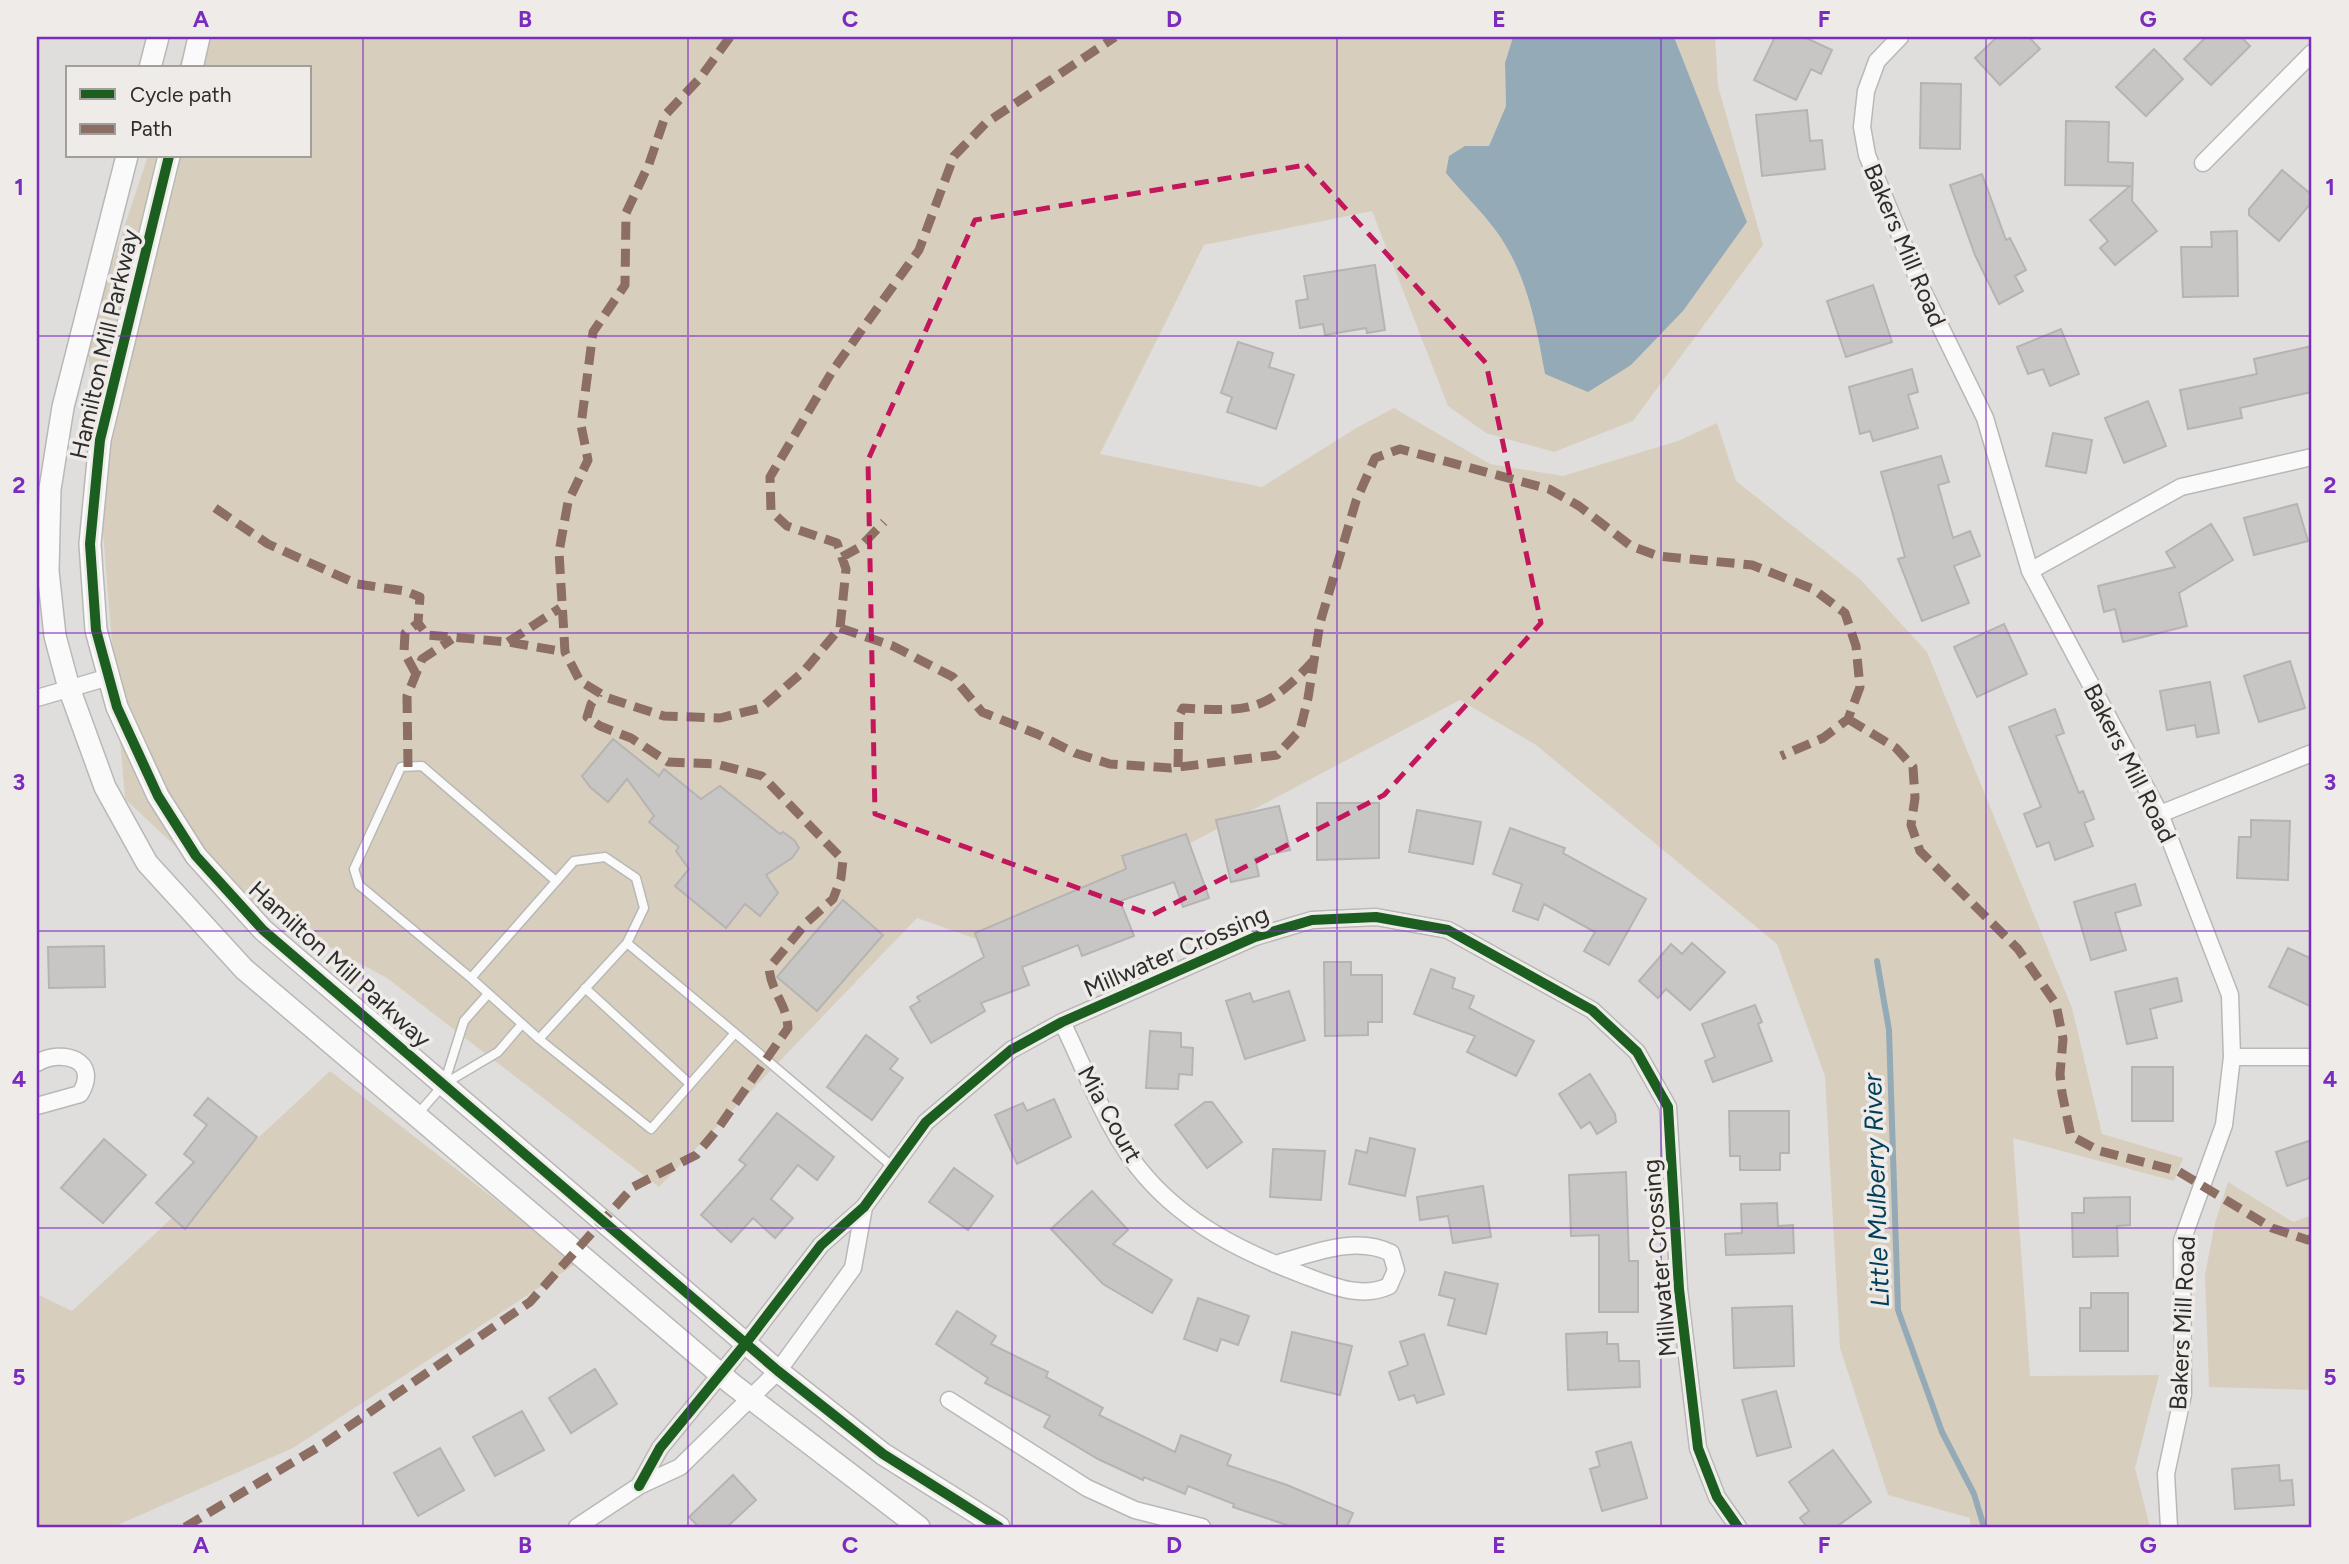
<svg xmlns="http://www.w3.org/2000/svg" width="2349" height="1564" font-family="Figtree,sans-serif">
<rect width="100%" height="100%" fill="#dfdedc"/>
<!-- green -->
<path fill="#d8cebd" d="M189,37H1513L1505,63L1506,106L1489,146L1446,173C1463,194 1484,213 1499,235C1528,278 1536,325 1545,374L1631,365L1683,311L1747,222L1674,37H1715L1718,86L1763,245L1633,421L1554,452L1486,433L1448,406L1372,211L1204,245L1100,454L1262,487L1358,427L1394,408L1490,464L1563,476L1678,441L1717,423L1736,481L1860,579L1927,652L2072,1008L2102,1134L2183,1158L2174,1181L2013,1138L2030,1376L2159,1375L2135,1468L2150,1527H1970V1518L1888,1495L1840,1348L1825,1076L1777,944L1536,745L1460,700L996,946L917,918L659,1187L387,978L220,888L125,799L87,339L148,156H310V68H178Z
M330,1071L577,1263L293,1448L113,1527H37V1294L72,1311Z
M2228,1182L2293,1222L2312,1215V1390L2209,1387L2205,1275L2215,1223Z"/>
<!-- water -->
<path fill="#94aab6" d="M1513,37H1674L1747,222L1683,311L1631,365L1588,392L1545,374C1536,325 1528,278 1499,235C1484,213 1463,194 1446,173L1449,156L1465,146H1489L1506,106L1505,63Z"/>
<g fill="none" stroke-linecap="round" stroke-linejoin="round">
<!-- stream -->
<path stroke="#94aab6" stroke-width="6" d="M1877,961L1889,1030L1898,1310L1942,1432L1974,1494L1984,1527"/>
</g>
<!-- building -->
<path fill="#c7c6c5" stroke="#b5b4b3" stroke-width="2" d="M1775,37H1804L1832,50L1821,74L1811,69L1796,100L1754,80Z
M1997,37H2029L2040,49L2000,85L1975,58Z
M2206,37H2241L2250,46L2211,85L2184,59Z
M2154,49L2183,79L2146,116L2116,87Z
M1921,83L1961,84L1960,149L1920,148Z
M1807,110L1810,141L1822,140L1825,169L1762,176L1756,115Z
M2066,121L2109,122L2108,162L2133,163L2132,201L2157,231L2115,265L2100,248L2108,241L2090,220L2130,186L2065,185Z
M2282,170L2312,195V202L2279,241L2249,215V209Z
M1982,174L2006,240L2010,238L2026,270L2015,276L2023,291L1999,304L1975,255L1950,185Z
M2237,231L2238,296L2183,297L2181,247H2212L2211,232Z
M1375,265L1385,330L1367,333L1366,328L1325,335L1323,324L1300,328L1296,301L1308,299L1304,276Z
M1873,285L1892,342L1846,357L1827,301Z
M2061,329L2079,374L2050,386L2043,369L2028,374L2017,347Z
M1238,342L1273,353L1269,367L1294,375L1276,429L1227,412L1232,397L1221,393Z
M2312,346V392L2240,408L2242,418L2188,429L2180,390L2257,374L2254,359Z
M1912,369L1918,392L1908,395L1918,428L1873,441L1870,431L1860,434L1849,387Z
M2148,401L2166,446L2124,463L2105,418Z
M2053,433L2092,440L2086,473L2046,466Z
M1941,456L1949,482L1938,485L1953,538L1970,531L1980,556L1954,566L1969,603L1922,621L1898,559L1905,557L1881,472Z
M2297,504L2308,541L2254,555L2244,518Z
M2211,524L2233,560L2179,593L2187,626L2123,642L2115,609L2104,612L2098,586L2175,567L2166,552Z
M2004,624L2027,674L1977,697L1954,647Z
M2290,661L2305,708L2259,722L2244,676Z
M2210,682L2219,733L2197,737L2195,725L2167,730L2160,691Z
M2055,709L2064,733L2056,736L2079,793L2083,791L2094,819L2084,823L2093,846L2055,860L2049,842L2037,847L2024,814L2041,807L2009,727Z
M613,739L659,776L664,769L701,799L720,786L780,834L783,832L795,841L799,848L792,858L766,875L778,893L760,916L745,904L726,928L675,886L689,869L676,851L679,847L649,822L654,816L627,779L608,802L590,787L582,776Z
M1317,803H1379V858L1317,860Z
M1279,806L1290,850L1255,858L1259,876L1231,882L1216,820Z
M1417,810L1481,822L1473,864L1409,852Z
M2251,820L2290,821L2288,880L2237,878L2239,837H2251Z
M1510,828L1565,848L1563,853L1646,899L1609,965L1584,951L1595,932L1544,904L1538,920L1513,911L1522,884L1493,874Z
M1186,834L1209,898L1183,907L1174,882L1120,901L1134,936L1082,956L1078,945L1022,967L1029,985L981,1003L985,1011L931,1043L910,1007L920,1001L917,997L984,957L975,933L1126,869L1122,856Z
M2135,884L2141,905L2115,913L2126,950L2091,960L2074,902Z
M843,900L883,935L817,1011L777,977Z
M1692,943L1725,972L1690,1010L1666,989L1658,998L1639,981L1671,944L1682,954Z
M104,946L105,987L49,988L48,947Z
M2288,948L2312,959V1007L2269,987Z
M1324,962H1351V975H1382V1022H1368V1035L1325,1036Z
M1431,969L1455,978L1452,988L1474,996L1469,1008L1534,1041L1516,1076L1467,1052L1475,1036L1414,1014Z
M2177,978L2182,1001L2150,1009L2157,1038L2127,1044L2115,992Z
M1289,991L1305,1040L1245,1059L1226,1001L1250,993L1253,1002Z
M1755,1005L1762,1022L1758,1024L1772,1061L1713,1082L1705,1061L1715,1057L1702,1024Z
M1150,1031L1181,1033V1047L1193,1048L1192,1075L1179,1074L1178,1089L1146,1088Z
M866,1035L898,1059L890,1069L903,1078L872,1120L827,1087Z
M2132,1067H2173V1121H2132Z
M1590,1074L1615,1114L1616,1122L1597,1134L1590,1122L1581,1128L1559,1094Z
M208,1098L257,1137L185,1229L156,1203L194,1162L184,1154L207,1125L194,1115Z
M1054,1099L1071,1137L1017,1164L995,1115L1023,1103L1027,1111Z
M1205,1102H1212L1242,1142L1207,1168L1175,1125Z
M1729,1111H1789V1153H1780V1170H1740V1156H1730Z
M777,1113L834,1157L817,1180L798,1165L771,1199L793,1218L775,1238L753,1218L731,1242L701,1215L746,1165L739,1160Z
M1370,1138L1415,1149L1405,1196L1349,1184L1356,1150L1367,1153Z
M104,1139L146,1175L103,1223L61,1188Z
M2312,1140V1177L2287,1186L2276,1152Z
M1273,1149L1325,1151L1321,1200L1270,1197Z
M954,1168L993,1196L968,1230L929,1202Z
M1626,1172L1629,1261H1638V1312H1599V1235L1571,1236L1569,1175Z
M1483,1186L1491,1237L1453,1243L1448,1216L1420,1220L1417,1197Z
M1092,1191L1128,1230L1113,1244L1172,1280L1152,1313L1103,1284L1051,1229Z
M2130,1197V1225L2117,1226L2118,1256L2073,1257L2072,1213H2084V1198Z
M1777,1203L1778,1226L1793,1225L1794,1253L1726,1255L1725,1234L1742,1233L1741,1204Z
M1445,1272L1498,1284L1486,1334L1448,1325L1455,1299L1439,1295Z
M2091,1293H2128V1351H2080V1308H2091Z
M1198,1298L1249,1316L1238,1345L1221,1339L1217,1351L1184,1339Z
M1792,1306L1794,1366L1734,1368L1732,1308Z
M957,1311L996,1336L991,1344L1048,1372L1046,1377L1103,1408L1099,1415L1175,1452L1181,1435L1231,1455L1227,1465L1287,1485L1353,1513L1347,1527H1293L1233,1507L1234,1504L1188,1486L1185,1494L1144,1477L1143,1480L1098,1459L1044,1427L1050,1416L985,1383L988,1378L936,1344Z
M1292,1332L1352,1346L1340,1395L1281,1381Z
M1607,1332V1344H1618L1619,1361H1639L1640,1387L1568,1390L1566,1334Z
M1424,1334L1444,1394L1417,1403L1414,1395L1399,1400L1389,1372L1408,1365L1400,1342Z
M595,1369L617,1404L571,1433L549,1398Z
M1776,1391L1791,1447L1757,1456L1742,1400Z
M522,1411L544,1450L495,1476L473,1437Z
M1631,1442L1647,1498L1602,1511L1590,1469L1600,1466L1596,1452Z
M440,1448L464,1490L418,1516L394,1473Z
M1833,1450L1871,1502L1836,1527H1807L1800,1518L1809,1511L1789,1482Z
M2279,1465L2280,1481L2292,1480L2294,1505L2235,1509L2232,1469Z
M733,1475L756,1500L727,1527H699L689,1517Z"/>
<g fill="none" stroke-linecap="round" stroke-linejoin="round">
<defs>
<path id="service" d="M471,978L359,885L354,869L401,767L422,766L556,881
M585,988L690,1084
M735,1033L893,1167
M539,1039L627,943L644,908L636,878L605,857L574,861L471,978L539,1039L651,1129L735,1033L627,943
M445,1081L464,1021L488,994
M417,1115L444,1084L498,1052L522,1024"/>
<path id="minor" d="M1900,37L1877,61L1866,91L1862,127L1867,155L1921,287L1985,418L2030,571L2160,814L2230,995L2232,1057L2224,1125L2182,1241L2183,1394L2166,1474L2169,1527
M2203,163L2312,53
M2030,571L2181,487L2312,457
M37,698L109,677
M2160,814L2312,753
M1062,1022C1087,1073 1108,1134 1146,1177C1187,1224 1241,1251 1298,1273C1328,1284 1359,1300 1389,1286L1396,1270L1391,1253C1355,1235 1312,1254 1275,1264
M2232,1057H2312
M37,1063C62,1048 101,1060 80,1094L37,1106
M949,1400L1087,1488L1135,1510L1202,1527
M639,1486L660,1448L746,1343L821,1245L864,1207L926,1122L1011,1050L1062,1022L1255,937L1312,920L1376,917L1448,930L1592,1010L1637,1052L1668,1107L1679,1289L1698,1448L1717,1497L1738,1527
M577,1527L639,1486L680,1467L778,1371L853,1268L864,1207"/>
<path id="tertiary" d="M150,68L158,37
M192,68L199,37
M127,156L63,407L50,489L48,571L55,636L69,688L105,787L147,863L244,969L732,1384L919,1527
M169,156L100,440L90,544L96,630L117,707L158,796L196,856L263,930L778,1371L883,1454L999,1527"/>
</defs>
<!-- service casing -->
<use href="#service" stroke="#b8b8b6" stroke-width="11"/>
<!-- minor casing -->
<use href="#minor" stroke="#b8b8b6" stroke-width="19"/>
<!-- tertiary casing -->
<use href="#tertiary" stroke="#b8b8b6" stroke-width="24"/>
<!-- service -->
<use href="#service" stroke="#fafafa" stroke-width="8"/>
<!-- minor -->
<use href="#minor" stroke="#fafafa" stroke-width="16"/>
<!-- tertiary -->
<use href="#tertiary" stroke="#fafafa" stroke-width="21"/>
<!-- quiet -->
<path stroke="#8d6e63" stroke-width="9" stroke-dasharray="18 9" stroke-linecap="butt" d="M730,37L700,78L666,114L649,164L626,213L625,285L593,332L581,425L588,460L568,502L559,552L565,652L580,681L608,698L664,716L720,718L761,708L804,671L840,628L846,569L837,543L787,526L771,511L770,477L833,370L919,250L954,156L986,123L1115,37
M215,508L268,544L357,584L405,591L420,597L418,623L427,635L508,642L565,652
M842,557L860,547L884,522
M840,628L893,646L953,677L982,712L1037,734L1075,753L1110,764L1171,768L1277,755L1300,730L1308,698L1320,623L1356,501L1375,458L1400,449L1549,489L1579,506L1631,546L1658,556L1752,565L1813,589L1845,613L1856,646L1860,687L1848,719L1823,738L1781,756
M508,642L560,608
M416,674L404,652L405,633L418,623
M1848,719L1896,748L1913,767L1915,798L1911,825L1920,851L2018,949L2056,1004L2063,1039L2060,1074L2062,1093L2071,1136L2100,1151L2178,1171L2272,1228L2308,1240L2312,1238
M408,767L407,696L422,659L452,639
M1178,767L1179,716L1183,708C1250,712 1266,712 1313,661
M185,1527L325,1443L530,1302L633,1187L696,1155L717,1130L788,1028C786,1001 772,995 769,968L807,922L833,899L841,878L843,860L762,776L716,764L668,762L631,738L600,726L587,717L591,704L599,693"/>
<defs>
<path id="cycleway" d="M169,156L100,440L90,544L96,630L117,707L158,796L196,856L263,930L778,1371L883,1454L999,1527
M639,1486L660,1448L746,1343L821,1245L864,1207L926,1122L1011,1050L1062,1022L1255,937L1312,920L1376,917L1448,930L1592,1010L1637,1052L1668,1107L1679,1289L1698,1448L1717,1497L1738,1527"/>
</defs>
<!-- cycleway casing -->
<use href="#cycleway" stroke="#eeebe8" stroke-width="15"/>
<!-- cycleway -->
<use href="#cycleway" stroke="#1b5e20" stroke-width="10"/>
</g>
<!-- marked area -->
<path fill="none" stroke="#c2185b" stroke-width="5" stroke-dasharray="14 9" stroke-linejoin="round" d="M1306,165L1486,363L1541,623L1384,795L1152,915L875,814L868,460L975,220Z"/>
<!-- grid -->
<path fill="none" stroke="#7b2cbf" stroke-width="2" stroke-opacity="0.55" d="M363,37V1527M688,37V1527M1012,37V1527M1337,37V1527M1661,37V1527M1986,37V1527M37,336H2312M37,633H2312M37,931H2312M37,1228H2312"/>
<g text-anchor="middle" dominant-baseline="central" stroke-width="7" stroke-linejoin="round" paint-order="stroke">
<!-- street labels -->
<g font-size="24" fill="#2e2d2b" stroke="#eeebe8">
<text transform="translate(1905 245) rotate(67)">Bakers Mill Road</text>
<text transform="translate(104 344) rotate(-77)">Hamilton Mill Parkway</text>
<text transform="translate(2130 763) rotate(63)">Bakers Mill Road</text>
<text transform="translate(1176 951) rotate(-23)">Millwater Crossing</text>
<text transform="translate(340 964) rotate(42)">Hamilton Mill Parkway</text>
<text transform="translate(1110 1114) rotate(61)">Mia Court</text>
<text transform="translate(1659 1258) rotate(-95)">Millwater Crossing</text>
<text transform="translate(2182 1323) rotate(-87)">Bakers Mill Road</text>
</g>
<!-- water labels -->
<g font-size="26" font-style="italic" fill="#003e5a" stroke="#eeebe8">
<text transform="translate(1876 1190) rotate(-92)">Little Mulberry River</text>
</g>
</g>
<!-- border -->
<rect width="2349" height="1564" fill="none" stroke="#eeebe8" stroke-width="77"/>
<!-- legend -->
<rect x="66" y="66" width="245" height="91" fill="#eeebe8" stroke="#a19f9c" stroke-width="2"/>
<rect x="80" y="89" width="35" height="10" fill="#1b5e20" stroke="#a19f9c" stroke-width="2"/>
<text x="130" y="102" font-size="21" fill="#2e2d2b">Cycle path</text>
<rect x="80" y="124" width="35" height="10" fill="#8d6e63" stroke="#a19f9c" stroke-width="2"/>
<text x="130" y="136" font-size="21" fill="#2e2d2b">Path</text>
<rect x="38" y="38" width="2272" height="1488" fill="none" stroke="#7b2cbf" stroke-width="2.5"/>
<g font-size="23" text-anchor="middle" font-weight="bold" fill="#7b2cbf">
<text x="201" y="27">A</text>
<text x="525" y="27">B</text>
<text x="850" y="27">C</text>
<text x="1174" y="27">D</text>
<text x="1499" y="27">E</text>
<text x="1824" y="27">F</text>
<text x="2148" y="27">G</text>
<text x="19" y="195">1</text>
<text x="2330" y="195">1</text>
<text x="19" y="493">2</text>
<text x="2330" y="493">2</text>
<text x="19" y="790">3</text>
<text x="2330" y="790">3</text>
<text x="19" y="1087">4</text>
<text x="2330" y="1087">4</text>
<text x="19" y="1385">5</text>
<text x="2330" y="1385">5</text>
<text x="201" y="1553">A</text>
<text x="525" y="1553">B</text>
<text x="850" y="1553">C</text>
<text x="1174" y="1553">D</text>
<text x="1499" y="1553">E</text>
<text x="1824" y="1553">F</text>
<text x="2148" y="1553">G</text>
</g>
</svg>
